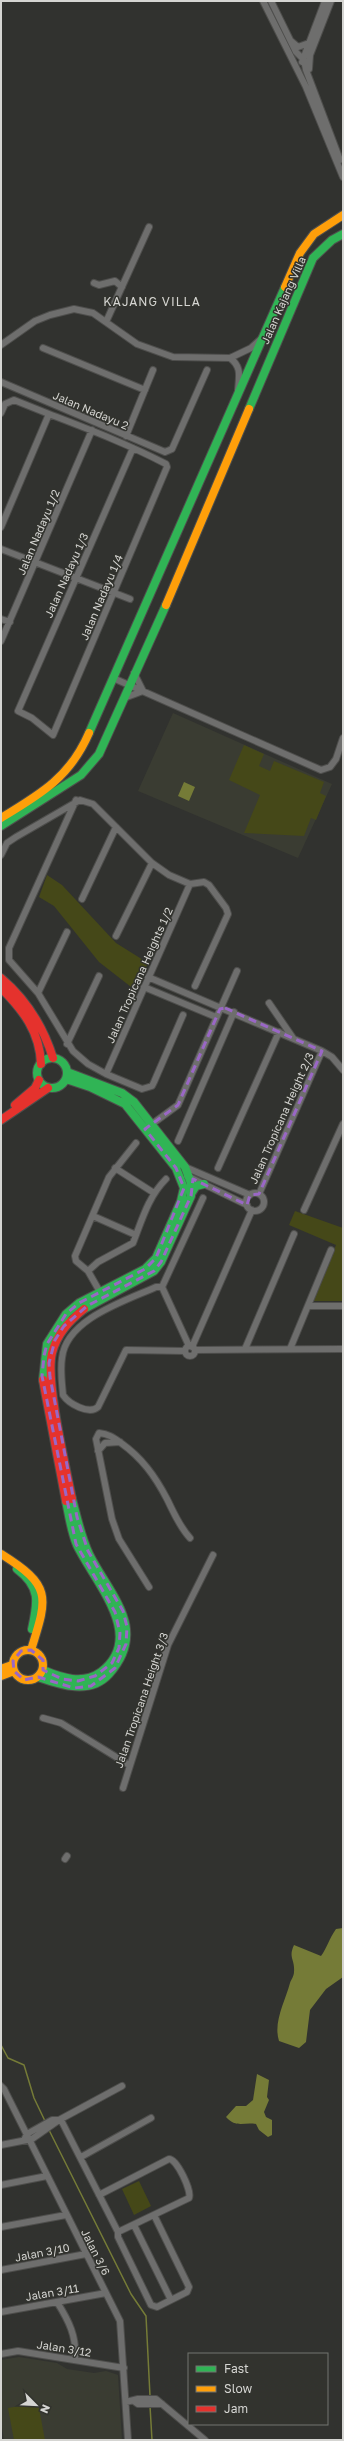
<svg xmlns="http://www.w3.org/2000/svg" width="344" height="2441" font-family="'Golos Text',sans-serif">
<rect width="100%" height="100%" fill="#31322f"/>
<!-- built -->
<path fill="#3a3c32" d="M173,713L332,784L298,858L138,791Z
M19,2357L57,2363L67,2369L94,2373L106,2371L118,2375L122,2440H4L1,2422V2360Z"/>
<!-- green -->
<path fill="#454818" d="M244,745L264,754L259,766L270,771L274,761L324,782L320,793L326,796L316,820L311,818L304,836L244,833L260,795L229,780Z
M47,875L62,885L116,943L148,963L135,990L99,962L54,906L39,897Z
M295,1211L343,1228V1301H313L336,1245L289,1225Z
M139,2181L151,2206L134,2215L122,2189Z
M38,2403L45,2440H14L8,2408Z"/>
<!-- water -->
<path fill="#757b37" d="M184,782L195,787L189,801L178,796Z
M343,1928V1977L326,1989L310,2010L306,2042L299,2048L279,2041C273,2022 285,2002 290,1983C291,1980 294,1976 294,1972C295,1959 288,1958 294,1945L321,1956C327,1948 329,1939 336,1929Z
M257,2074L269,2080L267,2097L269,2100L264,2112L266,2117L272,2120V2135L268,2137L259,2130L256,2124C243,2122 236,2128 226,2117L236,2106H246L253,2100Z"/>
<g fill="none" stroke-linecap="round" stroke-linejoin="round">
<!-- stream -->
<path stroke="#757b37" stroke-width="1.5" d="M1,2045L8,2058L24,2065L34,2098L45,2121
M49,2130L131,2294L146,2316L150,2396
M150,2406L152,2440"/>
<defs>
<path id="street" d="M263,1L306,87L343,177
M271,1L296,52L304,60
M291,41L298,47L309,43
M304,60L306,70L340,160
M302,62L325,1
M309,69L310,55L331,1
M94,283L99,285L115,281L122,287
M106,322L149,227
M1,345L35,321L50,315L74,309L93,313L137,344L173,357L230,358L251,348L262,338
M43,348L145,390
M230,358C242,367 239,376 238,390
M1,382L165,452L172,449L207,370
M1,413L5,404L14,400L49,414L1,527
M49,414C88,429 128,444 166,464L167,467L53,735L32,718L18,711L133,448
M126,436L153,370
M1,549L130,599
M1,619L10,622
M1,641L92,430
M134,673L143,691
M113,678L321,770L330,767L336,759L343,738
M124,698L143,691
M76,800L9,948V960L38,993L73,1051L88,1064L106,1074L142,1089L152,1086L154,1082L183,1015
M1,855L7,843L16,837L80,800L93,804L152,863L169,875L190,884L204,882L209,885L226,908L228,914L195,986
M82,899L116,827
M116,936L152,863
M148,977L322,1051L332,1057L343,1070
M144,987L216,1017
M38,993L67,932
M269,1003L293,1038
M67,1044L99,976
M106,1074L190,884
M148,1127L178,1105L237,971
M178,1141L234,1012
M185,1167L250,1195
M115,1168L154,1193
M218,1168L279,1032
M187,1176L247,1205
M246 1202a9 9 0 1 1 18 0a9 9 0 1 1-18 0Z
M259,1194L322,1051
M304,1210L343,1124
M93,1216L136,1235
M88,1271L98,1262L133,1243C142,1220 148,1197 166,1179
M162,1287L203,1198
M100,1292L88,1271L76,1261L75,1256L109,1177L136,1143
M308,1306H343
M185 1351a5 5 0 1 1 10 0a5 5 0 1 1-10 0Z
M192,1347L252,1210
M245,1349L294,1234
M290,1349L331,1250
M195,1350L343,1349
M185,1351L126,1350L98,1407C89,1415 69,1404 63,1395C62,1383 60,1370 62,1358C66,1319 125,1301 156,1287H162L189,1346
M98,1451L105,1443L120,1442
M149,1587L119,1539L112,1519L96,1439L99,1433C108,1434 113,1437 121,1443C142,1458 155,1476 167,1499C174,1513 179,1526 190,1538
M43,1718L61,1723L129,1765
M123,1788L168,1645L213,1555
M65,1859L67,1856
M1,2086L4,2089L120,2321L128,2440
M61,2120L118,2232V2237L151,2305L157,2307L187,2292L189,2287L154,2215
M25,2138L27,2134L52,2120H59
M1,2145L32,2139L59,2120L122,2086
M81,2157L151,2118
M1,2185L47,2176
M99,2195L169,2159C177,2159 192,2191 189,2198L118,2232
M134,2225L171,2300
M1,2227L66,2215
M1,2270L86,2254
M57,2302C69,2321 77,2337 75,2360
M1,2312L106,2293
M1,2354L18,2351L124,2368
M134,2401L138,2404H162
M126,2402L138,2399H156L205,2440"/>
<path id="fast" d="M249,409L313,258L332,240L343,234
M89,733L285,287
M1,826L81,775L99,754L166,605
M37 1073a15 15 0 1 1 30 0a15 15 0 1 1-30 0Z
M67,1072L122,1093L134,1102L185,1167L191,1183V1196L161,1262L154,1271L84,1309
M191,1194L196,1186L204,1184
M43,1380L47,1344L66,1314L79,1303L145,1269L156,1258L181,1201L184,1188L176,1168L125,1104L90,1087L66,1079
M17,1569C41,1587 38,1602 32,1629
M43,1670C62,1678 83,1685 101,1672C148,1637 94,1581 77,1545C71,1531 69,1515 66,1501
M38,1677C61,1685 90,1695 109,1674C149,1629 110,1596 89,1554C81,1537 77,1518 72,1499"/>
<path id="slow" d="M285,287L300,253L314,234L343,215
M166,605L249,409
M1,818C41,794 70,777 89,733
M1,1554C52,1586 48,1596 31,1650
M13 1665a15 15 0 1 1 30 0a15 15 0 1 1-30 0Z
M1,1669L12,1665
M1,1676L14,1671"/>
<path id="jam" d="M1,978C27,1000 43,1026 53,1058
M1,988C23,1010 40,1032 41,1064
M15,1105L35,1088L39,1080
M1,1120L48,1088
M43,1380L66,1501
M72,1499C66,1468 45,1381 52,1353C57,1334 69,1321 84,1309"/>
</defs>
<!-- street casing -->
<use href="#street" stroke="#4e4e4c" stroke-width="8"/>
<!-- fast casing -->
<use href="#fast" stroke="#4e4e4c" stroke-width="10"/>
<!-- slow casing -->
<use href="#slow" stroke="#4e4e4c" stroke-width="10"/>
<!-- jam casing -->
<use href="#jam" stroke="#4e4e4c" stroke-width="10"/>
<!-- street -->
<use href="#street" stroke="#6e6e6d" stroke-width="6"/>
<!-- fast -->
<use href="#fast" stroke="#30b455" stroke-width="8"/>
<!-- slow -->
<use href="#slow" stroke="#ff9f0a" stroke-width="8"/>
<!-- jam -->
<use href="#jam" stroke="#e5322d" stroke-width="8"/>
</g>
<!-- marked area -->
<path fill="none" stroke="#9a67c6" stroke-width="3" stroke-dasharray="8 5" stroke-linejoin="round" d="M225,1008L322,1051L259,1194L250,1195L247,1205L193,1179L191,1196L161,1262L154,1271L87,1306L64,1326L55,1340L49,1363L50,1377L77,1517L88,1551L123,1611L127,1627L126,1644L115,1668L91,1686L74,1688L38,1677L24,1680L14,1671L13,1661L21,1651L31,1650L43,1660V1670L62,1679L78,1681L95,1676L112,1663L119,1648L120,1633L115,1612L76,1544L42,1376L44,1356L47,1344L66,1314L79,1303L145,1269L156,1258L184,1188L176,1168L145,1129L178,1105L220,1009Z"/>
<g text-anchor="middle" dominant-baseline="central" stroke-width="3" stroke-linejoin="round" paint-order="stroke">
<!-- street labels -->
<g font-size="11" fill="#d5d5d2" stroke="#32332e">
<text transform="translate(283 300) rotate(-66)">Jalan Kajang Villa</text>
<text transform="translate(91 410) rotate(23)">Jalan Nadayu 2</text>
<text transform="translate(38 532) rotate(-67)">Jalan Nadayu 1/2</text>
<text transform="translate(66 575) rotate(-66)">Jalan Nadayu 1/3</text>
<text transform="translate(101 597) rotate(-67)">Jalan Nadayu 1/4</text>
<text transform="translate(139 975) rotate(-66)">Jalan Tropicana Heights 1/2</text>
<text transform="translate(281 1118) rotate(-66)">Jalan Tropicana Height 2/3</text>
<text transform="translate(141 1700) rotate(-71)">Jalan Tropicana Height 3/3</text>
<text transform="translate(42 2252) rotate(-11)">Jalan 3/10</text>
<text transform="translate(96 2252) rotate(63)">Jalan 3/6</text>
<text transform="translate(52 2292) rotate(-10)">Jalan 3/11</text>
<text transform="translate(64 2348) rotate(9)">Jalan 3/12</text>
</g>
<!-- neighbourhood labels -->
<g font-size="12" letter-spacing="1" fill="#d5d5d2" stroke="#32332e">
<text x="152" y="301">KAJANG VILLA</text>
</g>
</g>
<!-- border -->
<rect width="344" height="2441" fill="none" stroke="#d5d5d2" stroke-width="4"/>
<!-- legend -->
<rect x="188" y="2353" width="140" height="72" fill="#32332e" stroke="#737470"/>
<rect x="196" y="2366" width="20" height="6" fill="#30b455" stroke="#737470"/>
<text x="224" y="2373" font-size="12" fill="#d5d5d2">Fast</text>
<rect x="196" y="2386" width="20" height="6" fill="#ff9f0a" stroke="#737470"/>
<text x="224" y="2393" font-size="12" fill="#d5d5d2">Slow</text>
<rect x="196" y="2406" width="20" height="6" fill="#e5322d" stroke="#737470"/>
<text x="224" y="2413" font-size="12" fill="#d5d5d2">Jam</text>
<!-- north arrow -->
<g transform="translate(36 2405) rotate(114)" stroke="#32332e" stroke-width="3" paint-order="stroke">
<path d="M0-3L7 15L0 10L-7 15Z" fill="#d5d5d2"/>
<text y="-6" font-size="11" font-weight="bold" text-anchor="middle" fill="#d5d5d2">N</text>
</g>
</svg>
